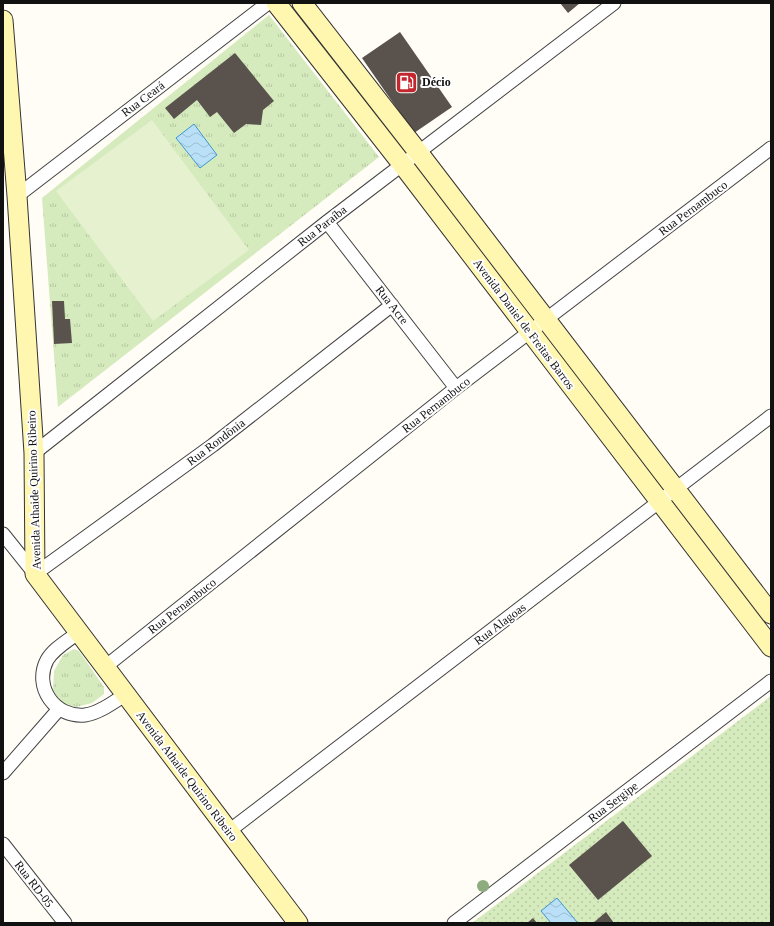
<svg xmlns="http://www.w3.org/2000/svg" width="774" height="926" font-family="Georgia,serif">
<defs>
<pattern id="grass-dots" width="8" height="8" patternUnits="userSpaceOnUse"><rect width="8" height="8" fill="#d5ebbd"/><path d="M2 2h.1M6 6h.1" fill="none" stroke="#b6c8a1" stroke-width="1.8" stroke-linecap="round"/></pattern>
<pattern id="park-tufts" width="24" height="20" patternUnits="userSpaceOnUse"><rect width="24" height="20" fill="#d5ebbd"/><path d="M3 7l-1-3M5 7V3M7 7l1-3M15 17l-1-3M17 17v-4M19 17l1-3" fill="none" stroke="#b6c8a1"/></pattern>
<pattern id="water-waves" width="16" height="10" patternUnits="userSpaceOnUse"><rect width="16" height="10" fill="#b9e0f7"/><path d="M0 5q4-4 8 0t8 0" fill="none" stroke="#9ebfd3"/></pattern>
</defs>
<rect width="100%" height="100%" fill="#fffdf5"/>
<!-- grass -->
<path fill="url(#grass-dots)" d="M771,696V923H472Z"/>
<!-- park -->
<path fill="url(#park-tufts)" d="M269,15L379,157L58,407L42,198Z
M74,649L79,651L104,687V694L92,703L76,707L62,703L53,691L54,671L63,655Z"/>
<!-- pitch -->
<path fill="#e6f2cf" d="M152,120L249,250L153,321L56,191Z"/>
<!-- water -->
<path fill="url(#water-waves)" stroke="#3f96cf" d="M194,124L217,155L200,168L176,138Z
M557,898L577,922V923H551L541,911Z"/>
<!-- building -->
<path fill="#5a524d" d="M560,3H580L568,13Z
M400,32L452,107L414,133L362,58Z
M235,53L274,101L263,110L261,125L246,124L234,133L217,112L210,117L197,100L174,119L165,108Z
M52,301H64L65,319H70L72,343L54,344Z
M623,821L652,856L598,900L569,865Z
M606,912L614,923H593Z
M533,918L537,923H527Z"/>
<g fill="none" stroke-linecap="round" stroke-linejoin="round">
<defs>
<path id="street" d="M17,196L268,3
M327,222L456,388
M34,453L327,222L614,3
M3,534L35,574L213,445L392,305
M79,632C69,640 54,648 47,660C33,687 55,718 85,715C99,713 114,702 126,694
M105,667L456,388L771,148
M3,773L59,709
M229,831L771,416
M3,844L65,923
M454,923L771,681"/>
<path id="secondary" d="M276,3L402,164L771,647
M302,3L418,152L771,614
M3,20L17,196L34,453L35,574L298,923"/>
</defs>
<!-- street casing -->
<use href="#street" stroke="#444" stroke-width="15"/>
<!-- secondary casing -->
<use href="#secondary" stroke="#333" stroke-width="21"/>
<!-- street -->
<use href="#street" stroke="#fff" stroke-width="13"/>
<!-- secondary -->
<use href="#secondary" stroke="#fff6b0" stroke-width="19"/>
</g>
<!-- trees -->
<circle fill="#8dad7f" cx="483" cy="886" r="6"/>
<!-- icons -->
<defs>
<symbol id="fuel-square" viewBox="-11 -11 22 22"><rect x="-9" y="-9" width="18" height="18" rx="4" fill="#c4262e" stroke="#fff"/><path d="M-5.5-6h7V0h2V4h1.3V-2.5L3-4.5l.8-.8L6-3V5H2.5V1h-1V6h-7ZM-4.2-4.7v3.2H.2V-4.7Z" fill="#fff"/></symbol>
</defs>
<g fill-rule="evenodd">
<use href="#fuel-square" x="394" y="70" width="25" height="25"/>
</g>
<g text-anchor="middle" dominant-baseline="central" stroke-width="4" stroke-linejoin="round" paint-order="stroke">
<!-- poi labels -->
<g font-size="12" font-weight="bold" fill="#111" stroke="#fff" text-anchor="start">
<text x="422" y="82">Décio</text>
</g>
<!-- street labels -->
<g font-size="12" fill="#111" stroke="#fff">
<text transform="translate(143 99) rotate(-37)">Rua Ceará</text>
<text transform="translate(693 208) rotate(-37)">Rua Pernambuco</text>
<text transform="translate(322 226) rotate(-38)">Rua Paraíba</text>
<text transform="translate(392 305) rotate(52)">Rua Acre</text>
<text transform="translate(524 324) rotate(53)">Avenida Daniel de Freitas Barros</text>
<text transform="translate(436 405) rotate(-38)">Rua Pernambuco</text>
<text transform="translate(216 442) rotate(-37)">Rua Rondônia</text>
<text transform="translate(34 490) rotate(-92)">Avenida Athaide Quirino Ribeiro</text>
<text transform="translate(182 606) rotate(-38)">Rua Pernambuco</text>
<text transform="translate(500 624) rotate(-37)">Rua Alagoas</text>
<text transform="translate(187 776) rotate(53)">Avenida Athaide Quirino Ribeiro</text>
<text transform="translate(613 802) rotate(-37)">Rua Sergipe</text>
<text transform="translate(34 884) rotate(52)">Rua RD-05</text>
</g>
</g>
<!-- border -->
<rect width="774" height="926" fill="none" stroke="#111111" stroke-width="8"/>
</svg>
